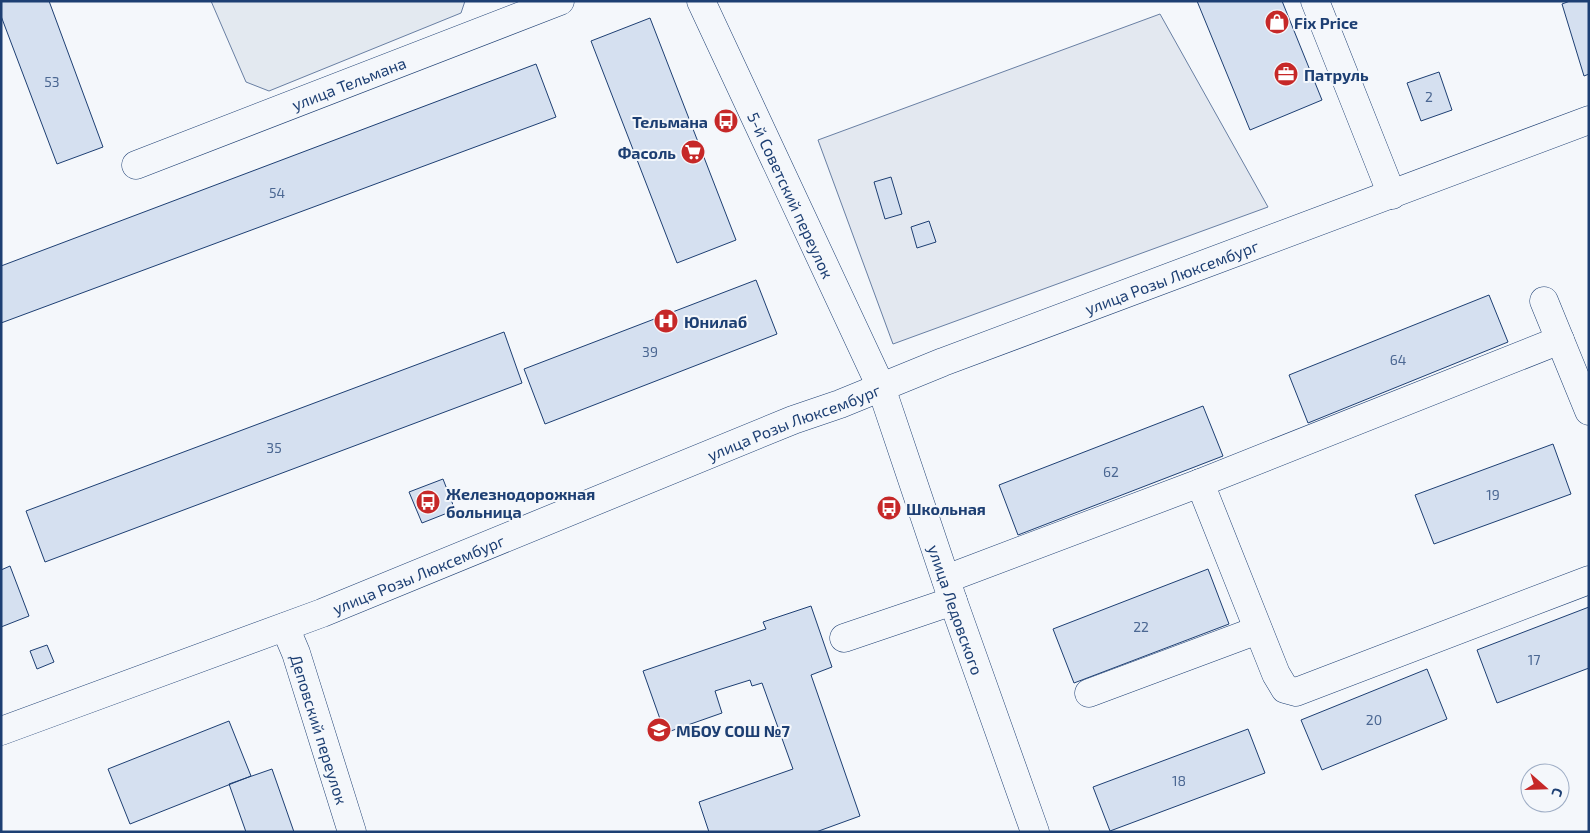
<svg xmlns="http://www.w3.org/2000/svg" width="1590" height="833" font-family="'Exo 2',sans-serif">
<rect width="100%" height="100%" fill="#f4f7fb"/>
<!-- green -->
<path fill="#e3e9f0" stroke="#687fa3" d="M211,1H465L461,13L269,91L246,82Z"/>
<!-- parking -->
<path fill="#e3e8f0" stroke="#687fa3" d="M1160,14L1268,207L893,344L818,140Z"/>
<!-- building -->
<path fill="#d5e0f0" stroke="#1d3f73" d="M1,1H49L103,147L57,164L1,16Z
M1197,1H1282L1322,100L1250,130Z
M1570,1H1589V74L1584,76L1562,4Z
M650,18L736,240L677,263L591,41Z
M536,64L556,117L1,323V266Z
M1439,72L1452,110L1421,121L1407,83Z
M891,177L902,214L885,219L874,182Z
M929,221L936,242L917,248L911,227Z
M756,280L777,334L545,424L524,369Z
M1489,295L1508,342L1308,423L1289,375Z
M504,332L522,383L45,562L26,511Z
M1203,406L1223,456L1018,535L999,485Z
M1553,444L1571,494L1434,544L1415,495Z
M443,479L455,510L422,523L409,492Z
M10,566L29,616L1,627V570Z
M1208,569L1229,624L1074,683L1053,629Z
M811,606L832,667L811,675L860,816L816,832H709L699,802L793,769L762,683L752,686L750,680L715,691L722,713L665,733L643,671L766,629L763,622Z
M1589,607V668L1497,703L1477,650Z
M47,645L54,662L37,669L30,651Z
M1427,669L1447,719L1322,770L1301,720Z
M229,721L251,776L130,824L108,769Z
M1248,729L1265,773L1110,831L1093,787Z
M272,769L294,832H246L229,784Z"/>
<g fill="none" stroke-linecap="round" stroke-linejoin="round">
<defs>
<g id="minor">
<path id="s1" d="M701,1L881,387L953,601L1035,832"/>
<path d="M1315,1L1392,195"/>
<path id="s2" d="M136,165L560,1"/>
<path d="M1544,301L1589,411"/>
<path d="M1200,483L1276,674L1285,689L1296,692L1589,580"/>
<path d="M946,579L1200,483L1560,340"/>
<path id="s3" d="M285,627L296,653L352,832"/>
<path d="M844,638L953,601"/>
<path d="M1089,693L1258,630"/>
</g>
<g id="major">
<path id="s4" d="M1,731L322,613L793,420L840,404L943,362L1589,120"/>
</g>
</defs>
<!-- minor casing -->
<use href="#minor" stroke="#1d3f73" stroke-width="29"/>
<!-- major casing -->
<use href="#major" stroke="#1d3f73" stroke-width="29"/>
<!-- minor -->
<use href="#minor" stroke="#f4f7fb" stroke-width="28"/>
<!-- major -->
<use href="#major" stroke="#f4f7fb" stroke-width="28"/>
</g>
<!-- icons -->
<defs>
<symbol id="shop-disc" viewBox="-11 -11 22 22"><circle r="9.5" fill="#c62828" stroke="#f4f7fb"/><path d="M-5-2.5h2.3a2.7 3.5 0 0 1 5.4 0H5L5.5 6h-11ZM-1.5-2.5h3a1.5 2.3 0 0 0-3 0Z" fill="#fff"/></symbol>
<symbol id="office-disc" viewBox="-11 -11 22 22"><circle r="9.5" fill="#c62828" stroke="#f4f7fb"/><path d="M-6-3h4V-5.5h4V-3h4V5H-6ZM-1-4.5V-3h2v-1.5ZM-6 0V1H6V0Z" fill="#fff"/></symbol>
<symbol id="bus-disc" viewBox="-11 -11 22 22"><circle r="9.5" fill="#c62828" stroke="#f4f7fb"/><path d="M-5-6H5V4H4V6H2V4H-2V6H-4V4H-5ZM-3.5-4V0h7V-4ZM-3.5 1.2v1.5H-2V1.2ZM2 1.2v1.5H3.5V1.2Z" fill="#fff"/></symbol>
<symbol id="supermarket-disc" viewBox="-11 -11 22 22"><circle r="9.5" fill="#c62828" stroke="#f4f7fb"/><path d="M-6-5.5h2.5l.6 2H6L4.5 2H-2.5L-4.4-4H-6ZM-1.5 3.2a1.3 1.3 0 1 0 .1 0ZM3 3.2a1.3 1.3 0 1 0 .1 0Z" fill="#fff"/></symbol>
<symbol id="hospital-disc" viewBox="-11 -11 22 22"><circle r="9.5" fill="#c62828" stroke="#f4f7fb"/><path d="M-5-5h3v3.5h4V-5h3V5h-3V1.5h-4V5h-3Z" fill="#fff"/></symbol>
<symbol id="school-disc" viewBox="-11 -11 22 22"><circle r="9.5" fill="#c62828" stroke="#f4f7fb"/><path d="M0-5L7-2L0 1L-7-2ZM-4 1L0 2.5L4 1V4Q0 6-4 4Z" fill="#fff"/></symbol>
</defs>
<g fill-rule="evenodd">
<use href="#shop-disc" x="1263" y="8" width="28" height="28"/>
<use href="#office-disc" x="1272" y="60" width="28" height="28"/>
<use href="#bus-disc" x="712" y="107" width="28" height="28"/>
<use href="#supermarket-disc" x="679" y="138" width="28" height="28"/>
<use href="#hospital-disc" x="652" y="307" width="28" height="28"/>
<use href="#bus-disc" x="414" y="488" width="28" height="28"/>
<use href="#bus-disc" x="875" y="494" width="28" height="28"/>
<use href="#school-disc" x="645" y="716" width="28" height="28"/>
</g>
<g text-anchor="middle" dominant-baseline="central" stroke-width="4" stroke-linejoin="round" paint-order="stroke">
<!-- number labels -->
<g font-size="14" fill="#4b6792">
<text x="52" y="81">53</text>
<text x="1429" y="96">2</text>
<text x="277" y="192">54</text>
<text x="650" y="351">39</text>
<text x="1398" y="359">64</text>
<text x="274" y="447">35</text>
<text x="1111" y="471">62</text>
<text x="1493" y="494">19</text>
<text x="1141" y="626">22</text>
<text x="1534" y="659">17</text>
<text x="1374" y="719">20</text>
<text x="1179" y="780">18</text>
</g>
<!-- poi labels -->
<g font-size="16" font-weight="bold" fill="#1d3f73" stroke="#f4f7fb" text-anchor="start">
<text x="1294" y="22">Fix Price</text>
<text x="1304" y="74">Патруль</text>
<text x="708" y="121" text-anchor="end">Тельмана</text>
<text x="676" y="152" text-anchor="end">Фасоль</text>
<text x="684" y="321">Юнилаб</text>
<text x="446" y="493">Железнодорожная<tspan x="446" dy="18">больница</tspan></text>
<text x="906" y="508">Школьная</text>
<text x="676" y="730">МБОУ СОШ №7</text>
</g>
<!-- street labels -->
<g font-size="16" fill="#1d3f73" stroke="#f4f7fb">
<text stroke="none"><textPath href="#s2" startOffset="228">улица Тельмана</textPath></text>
<text stroke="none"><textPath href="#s1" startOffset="214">5-й Советский переулок</textPath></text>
<text stroke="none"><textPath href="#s4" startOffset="1256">улица Розы Люксембург</textPath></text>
<text stroke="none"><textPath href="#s4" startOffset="851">улица Розы Люксембург</textPath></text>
<text stroke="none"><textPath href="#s4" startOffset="446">улица Розы Люксембург</textPath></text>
<text stroke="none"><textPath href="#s1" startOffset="661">улица Ледовского</textPath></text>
<text stroke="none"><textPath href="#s3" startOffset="108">Деповский переулок</textPath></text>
</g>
</g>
<!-- border -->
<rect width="1590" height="833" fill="none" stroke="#1d3f73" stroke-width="5"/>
<!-- north arrow -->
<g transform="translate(1545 788) rotate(110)"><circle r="24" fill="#f4f7fb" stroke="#9eadc5"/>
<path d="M0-4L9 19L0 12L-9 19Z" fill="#c62828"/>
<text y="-8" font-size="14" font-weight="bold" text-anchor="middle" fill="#1d3f73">С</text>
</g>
</svg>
